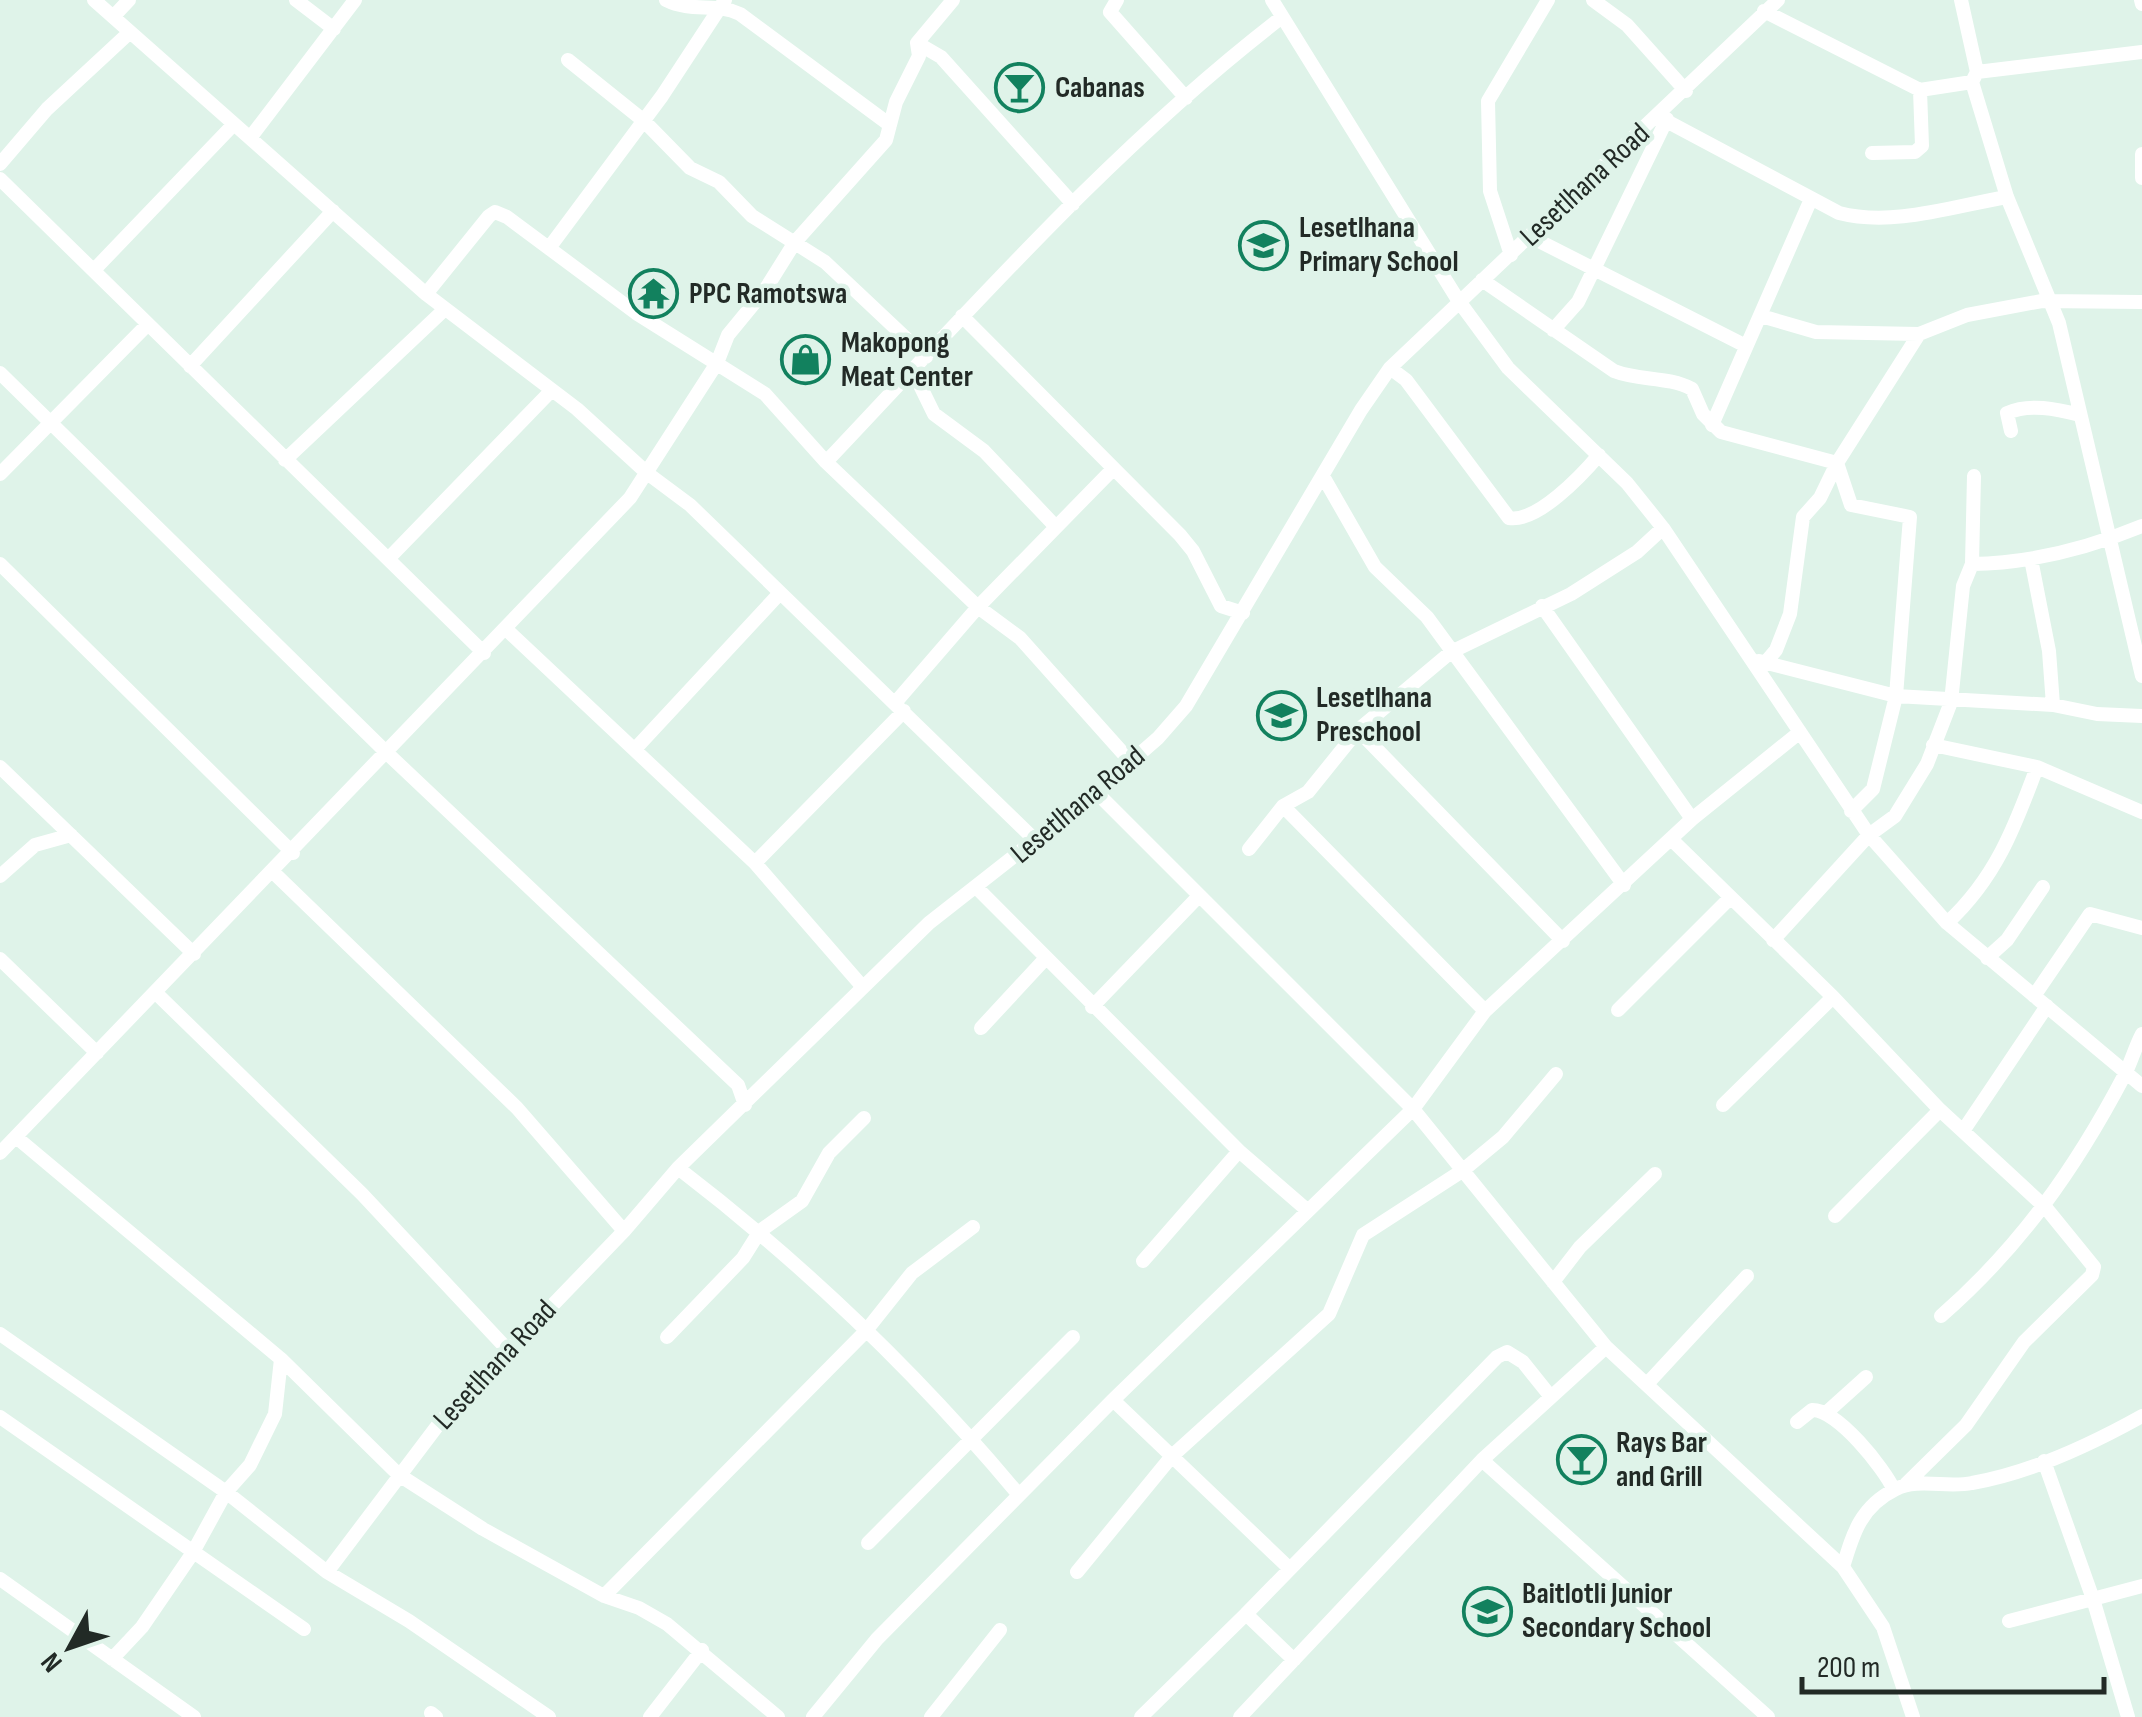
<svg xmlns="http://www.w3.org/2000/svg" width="2142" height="1717" font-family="'Sofia Sans Condensed',sans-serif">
<rect width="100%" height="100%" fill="#dff3e9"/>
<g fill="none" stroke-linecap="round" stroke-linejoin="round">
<!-- minor -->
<path stroke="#fff" stroke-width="14" d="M94,0L426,294L577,409L647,473L690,505L1036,841
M296,0L334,29
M666,0C692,13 715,2 740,14L890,125
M1117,0L1110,12L1186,98
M1272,0L1458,300L1508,368L1627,483L1663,528L1869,835L1947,923L2142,1086
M1593,0L1627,25L1686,91
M1961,0L1977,72L1972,82L2007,197L2059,323L2142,676
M2141,0L2142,4
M1764,11L1920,90L1922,146L1915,152L1872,153
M113,17L129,0
M917,43L941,57L1073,204
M568,60L644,121L690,168L719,182L752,216L825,262L926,357
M1977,72L2142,52
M1920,90L1972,82
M1657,116L1839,213C1893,227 1954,206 2007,197
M250,138L355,0
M2142,154V178
M0,164L47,109L130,32
M0,179L484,653
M1529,236L1744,345
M549,248L662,96L725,0
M1511,255L1490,191L1488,101L1548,0
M94,270L234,124
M1482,280L1614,371C1639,381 1668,376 1692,389L1703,414L1721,432L1837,463L1851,505L1910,517L1896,696L1873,789L1851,811
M426,294L489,216L495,212L507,217L636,313L765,394L826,462L978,607L1020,638L1129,760
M962,316L1180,535L1193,551L1221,606L1243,613
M1761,316L1816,332L1919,334
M1553,330L1578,302L1667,119
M190,366L333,211
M1390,368L1406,380L1509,518C1537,523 1582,475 1599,455
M913,371L934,414L984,451L1056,527
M0,373L388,754L738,1085L745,1105
M1712,425L1811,199
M2011,431L2007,413C2029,403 2057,409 2080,415
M285,460L445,309
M826,462C972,308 1113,147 1282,17
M0,474L148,324
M1324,478L1375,567L1427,617L1624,885
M390,557L552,390
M2031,559L2049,651L2053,705
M0,564L293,853
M1972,564C2029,563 2089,548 2142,526
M1542,606L1692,819
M507,630L755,863L861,985
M1759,661L1896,696L2053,705L2097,714L2142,716
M1765,663L1776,650L1790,614L1803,517L1820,498L1837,463L1919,334L1967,315L2042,301L2142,302
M895,703L978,607L1113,469
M1358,730L1563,941
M1933,745L2037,767L2142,812
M636,748L780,593
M0,767L194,954
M1096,792L1413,1109L1606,1347L1843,1567L1883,1627L1913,1717
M1283,806L1485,1011
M1671,839L1833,997L1940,1110L2046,1208L2094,1267L2092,1275L2024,1342L1966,1425L1906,1484
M1249,849L1283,806L1308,792L1358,730L1451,652L1571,594L1637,552L1663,528
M755,863L904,711
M274,873L517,1108L624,1231
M0,876L35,845L71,835
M976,887L1239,1151L1307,1210
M1947,923C1995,879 2015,827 2037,767
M1773,940L1869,835L1895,816L1927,764L1951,702L1963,586L1972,564L1974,476
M1987,958L2007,940L2043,887
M0,959L97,1053
M156,993L362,1194L507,1349
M2034,996L2090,914L2142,928
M1092,1007L1197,898
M1618,1010L1730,898
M981,1028L1045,959
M1723,1105L1833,997
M1963,1131L2047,1006
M16,1137L281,1359L399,1475L483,1529L604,1596L639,1608L667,1624L778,1717
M0,1153L630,498L717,363L728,335L765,290L795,242L886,140L896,102L919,56L917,43L953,0
M678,1168C802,1263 919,1375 1019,1495
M1835,1216L1940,1110
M1143,1261L1239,1151
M1553,1282L1580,1247L1655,1174
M1941,1316C2020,1247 2075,1169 2124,1076C2131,1063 2135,1047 2142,1034
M0,1334L226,1492L327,1572L409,1621L549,1717
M667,1337L743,1258L760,1231L802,1201L829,1153L864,1118
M1647,1384L1747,1276
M1113,1400L1289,1568
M1826,1413L1866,1377
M0,1417L304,1629
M1797,1422L1812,1410C1837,1409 1884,1468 1894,1490
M1482,1460L1768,1717
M2044,1461L2093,1599L2128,1717
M868,1543L1073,1337
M1843,1567C1853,1533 1861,1506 1896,1489C1917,1478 1948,1488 1972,1483C2031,1473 2090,1445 2142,1416
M327,1572L441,1421L624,1231L678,1168L929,923L1096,792L1158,738L1186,706L1361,410L1390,368L1778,0
M1077,1572L1172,1456L1329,1314L1363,1235L1462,1171L1503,1137L1556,1074
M0,1579L194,1717
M604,1596L865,1332L912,1273L973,1227
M1246,1614L1497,1357L1507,1352L1523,1362L1551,1397
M2009,1621L2142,1586
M112,1659L142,1627L192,1554L226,1492L250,1465L275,1414L281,1359
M431,1713L436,1717
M650,1717L702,1650
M813,1717L877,1639L1113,1400L1413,1109L1485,1011L1692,819L1800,732
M931,1717L1000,1630
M1141,1717L1246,1614L1294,1660
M1240,1717L1482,1460L1606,1347"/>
</g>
<!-- icons -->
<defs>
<symbol id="bar-ring" viewBox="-11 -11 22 22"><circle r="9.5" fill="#dff3e9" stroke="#12815e" stroke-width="1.5"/><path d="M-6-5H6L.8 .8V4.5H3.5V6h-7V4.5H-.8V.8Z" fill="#12815e"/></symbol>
<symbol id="school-ring" viewBox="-11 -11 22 22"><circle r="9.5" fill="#dff3e9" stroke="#12815e" stroke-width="1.5"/><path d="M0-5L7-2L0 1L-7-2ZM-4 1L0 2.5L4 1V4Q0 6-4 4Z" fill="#12815e"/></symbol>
<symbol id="temple-ring" viewBox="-11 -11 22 22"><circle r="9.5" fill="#dff3e9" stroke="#12815e" stroke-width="1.5"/><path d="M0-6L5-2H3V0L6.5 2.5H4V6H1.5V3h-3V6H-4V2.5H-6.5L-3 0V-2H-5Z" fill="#12815e"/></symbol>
<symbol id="shop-ring" viewBox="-11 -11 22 22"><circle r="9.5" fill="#dff3e9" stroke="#12815e" stroke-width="1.5"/><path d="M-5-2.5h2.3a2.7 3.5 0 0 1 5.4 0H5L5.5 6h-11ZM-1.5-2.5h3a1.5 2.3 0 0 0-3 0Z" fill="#12815e"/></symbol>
</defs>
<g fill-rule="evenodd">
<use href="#bar-ring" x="992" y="60" width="55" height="55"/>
<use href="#school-ring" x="1236" y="218" width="55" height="55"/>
<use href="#temple-ring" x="626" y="266" width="55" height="55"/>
<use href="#shop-ring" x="778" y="332" width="55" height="55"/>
<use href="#school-ring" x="1254" y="688" width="55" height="55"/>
<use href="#bar-ring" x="1554" y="1432" width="55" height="55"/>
<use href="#school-ring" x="1460" y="1584" width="55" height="55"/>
</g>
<g text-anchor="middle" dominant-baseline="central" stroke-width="9" stroke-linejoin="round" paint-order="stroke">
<!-- poi labels -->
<g font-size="30" font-weight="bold" fill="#222a26" stroke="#dff3e9" text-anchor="start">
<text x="1055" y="88">Cabanas</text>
<text x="1299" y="228">Lesetlhana<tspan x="1299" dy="34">Primary School</tspan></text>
<text x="689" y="294">PPC Ramotswa</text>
<text x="841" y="343">Makopong<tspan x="841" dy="34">Meat Center</tspan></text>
<text x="1316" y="698">Lesetlhana<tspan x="1316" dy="34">Preschool</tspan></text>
<text x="1616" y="1443">Rays Bar<tspan x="1616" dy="34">and Grill</tspan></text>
<text x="1522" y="1594">Baitlotli Junior<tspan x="1522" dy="34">Secondary School</tspan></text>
</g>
<!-- street labels -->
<g font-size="30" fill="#222a26" stroke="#dff3e9">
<text transform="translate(1585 185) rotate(-43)">Lesetlhana Road</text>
<text transform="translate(1078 805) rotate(-40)">Lesetlhana Road</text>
<text transform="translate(495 1365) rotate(-47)">Lesetlhana Road</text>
</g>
</g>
<!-- north arrow -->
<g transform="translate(70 1647) rotate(230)" stroke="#dff3e9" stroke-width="8" paint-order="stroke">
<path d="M0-8L18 38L0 25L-18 38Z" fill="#222a26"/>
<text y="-15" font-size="28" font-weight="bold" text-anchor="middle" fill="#222a26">N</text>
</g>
<!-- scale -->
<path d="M1802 1677v15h302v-15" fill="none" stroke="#222a26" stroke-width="5"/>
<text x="1817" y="1677" font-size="30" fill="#222a26" stroke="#dff3e9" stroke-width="8" paint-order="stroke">200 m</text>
</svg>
